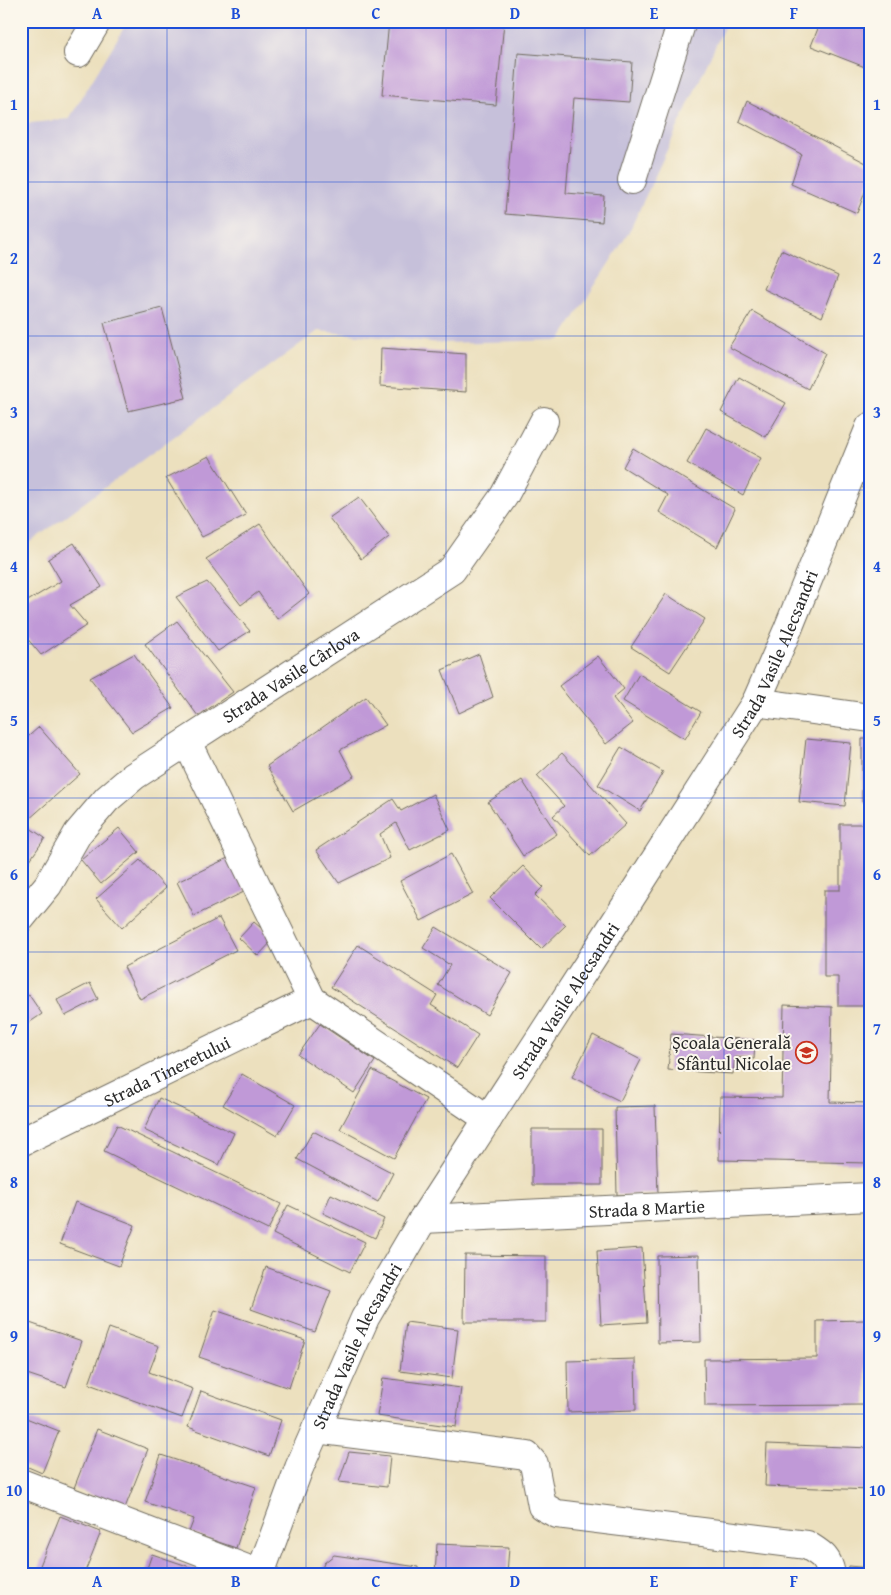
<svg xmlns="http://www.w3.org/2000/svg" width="891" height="1595" font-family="'Gentium Book Plus',serif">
<rect width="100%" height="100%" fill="#fbf7ec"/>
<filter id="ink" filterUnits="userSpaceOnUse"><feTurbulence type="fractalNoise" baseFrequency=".02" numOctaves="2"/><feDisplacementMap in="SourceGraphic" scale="10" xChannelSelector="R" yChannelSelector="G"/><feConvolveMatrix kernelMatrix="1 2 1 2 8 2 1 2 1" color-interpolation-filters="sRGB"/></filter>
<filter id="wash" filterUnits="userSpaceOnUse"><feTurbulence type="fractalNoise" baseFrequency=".0096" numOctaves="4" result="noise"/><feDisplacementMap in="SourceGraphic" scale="20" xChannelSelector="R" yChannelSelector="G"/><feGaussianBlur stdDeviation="1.12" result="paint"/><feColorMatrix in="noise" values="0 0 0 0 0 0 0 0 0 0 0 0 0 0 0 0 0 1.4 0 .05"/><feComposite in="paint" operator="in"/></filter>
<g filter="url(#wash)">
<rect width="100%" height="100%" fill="#ece0be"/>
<!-- industrial -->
<path fill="#c6c0da" d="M128,21H727L629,232L560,340L441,343L318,331L21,549V124L69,119Z"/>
<g id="blocks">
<!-- building -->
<path fill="#c099d7" d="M389,21L504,22L496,105L382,95Z
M821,21H859L870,26V69L811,46Z
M518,53L632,62L629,102L574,98L566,193L604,196L602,222L505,214Z
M747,101L870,165V179L857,213L791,184L801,154L739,121Z
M781,250L838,276L822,317L764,289Z
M162,308L186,398L128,411L104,323Z
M752,311L825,353L808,389L729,347Z
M381,348L466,354V392L380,386Z
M739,377L786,403L766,437L721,412Z
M706,428L761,458L743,495L687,463Z
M633,448L735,509L717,547L659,512L668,495L623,467Z
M209,456L246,515L202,537L166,478Z
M359,497L389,537L361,559L329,518Z
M260,524L309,594L277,619L258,592L241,605L206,559Z
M74,543L102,587L70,605L87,625L41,655L21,631V605L61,581L48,559Z
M207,582L250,631L218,651L176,597Z
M666,594L705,619L670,672L631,647Z
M177,621L233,692L198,716L145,644Z
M134,654L173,708L132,732L90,678Z
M479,654L493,697L459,713L442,670Z
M598,656L624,689L613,698L633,723L606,744L559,686Z
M639,674L701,712L685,739L623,701Z
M366,697L386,725L340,750L354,776L293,811L267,766Z
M39,727L80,774L28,820L21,812V743Z
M806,739L851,743L845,806L799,802Z
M862,739H870V802H862Z
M621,747L663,772L640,811L598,785Z
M562,753L626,824L590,856L553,816L564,806L537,776Z
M522,780L557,834L523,856L488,802Z
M433,794L450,830L410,850L396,823L380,834L390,858L339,883L316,850L393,799L401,811Z
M21,822L45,838L21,873Z
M840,824H870V1006H838V977H824V890H840Z
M119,828L139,852L101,884L81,860Z
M451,854L473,894L421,921L400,881Z
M230,857L246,891L194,916L177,882Z
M140,860L166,888L122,928L96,899Z
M523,866L543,887L535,895L566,925L541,949L490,898Z
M219,918L236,950L140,999L124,967Z
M254,922L274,939L258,956L239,938Z
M436,927L512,973L487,1015L438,985L450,965L423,948Z
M358,945L437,995L431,1005L478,1035L457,1068L331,987Z
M90,983L98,999L65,1016L57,1000Z
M29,995L42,1014L21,1028V1001Z
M784,1005L832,1007L830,1102L870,1103V1163L719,1160L720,1097L782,1098Z
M320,1024L375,1061L354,1093L298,1055Z
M671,1034L755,1040L754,1059L735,1057L733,1074L668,1070Z
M593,1035L641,1060L620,1101L572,1077Z
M372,1070L426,1099L394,1158L340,1129Z
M242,1074L295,1105L277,1136L223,1105Z
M159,1098L234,1133L219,1165L144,1130Z
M655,1106L658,1194L617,1195L615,1107Z
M117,1125L281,1204L268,1230L104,1151Z
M532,1129H602V1185H532Z
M313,1131L393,1173L378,1202L297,1159Z
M331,1194L384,1219L375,1238L323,1213Z
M75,1202L135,1225L119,1266L60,1244Z
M288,1205L365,1242L350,1272L273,1234Z
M642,1248L647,1322L601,1325L597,1251Z
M465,1255L546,1256V1322H464Z
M699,1255L701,1342L658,1343L657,1256Z
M266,1267L331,1291L315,1332L251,1309Z
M215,1310L305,1340L289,1388L199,1357Z
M21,1320L82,1341L66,1387L21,1372Z
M865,1320L866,1405L705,1406L704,1359L817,1358V1321Z
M406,1322L458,1329L452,1378L400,1371Z
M109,1328L159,1346L149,1372L193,1389L182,1418L89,1384Z
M635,1359L636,1410L568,1412L567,1361Z
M383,1378L461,1388L456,1427L377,1416Z
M201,1391L281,1420L269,1456L188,1427Z
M21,1416L59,1431L42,1473L21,1464Z
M97,1429L148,1449L125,1508L74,1488Z
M767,1444L870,1448V1490L765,1486Z
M349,1452L390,1456L387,1487L339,1482Z
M161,1455L256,1487L236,1548L189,1532L194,1519L145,1502Z
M60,1516L101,1532L84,1574H53L39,1568Z
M437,1544L509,1547L507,1574H435Z
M152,1554L205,1572L204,1574H145Z
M334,1555L418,1567V1574H320L324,1563Z
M849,1566L870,1568V1574H848Z"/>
</g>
</g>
<g filter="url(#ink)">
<use href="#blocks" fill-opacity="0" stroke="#6f6a5e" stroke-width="1"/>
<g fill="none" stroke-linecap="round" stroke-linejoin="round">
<defs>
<g id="minor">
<path d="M78,53L97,21"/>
<path d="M632,180L682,21"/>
<path d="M756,702L870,718"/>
<path d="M187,742L312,1000L488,1119"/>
<path id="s1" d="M21,918L48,885L78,833L107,799L134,776L452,570L504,496L544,421"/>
<path id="s2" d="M21,1142L312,1000"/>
<path id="s3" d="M423,1219L870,1197"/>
<path d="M316,1429L527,1456L534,1464L542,1506L557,1514L807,1545C821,1554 828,1557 831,1574"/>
<path d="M21,1483L260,1574"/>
<path id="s4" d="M260,1574L299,1468L365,1318L423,1219L605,938L756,702L788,629L870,427"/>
</g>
</defs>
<!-- minor casing -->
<use href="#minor" stroke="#6f6a5e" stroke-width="30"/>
<!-- minor -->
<use href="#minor" stroke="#fff" stroke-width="28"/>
</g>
</g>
<!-- grid -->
<path fill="none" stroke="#1d4ed8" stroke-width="1" stroke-opacity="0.55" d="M167,21V1574M306,21V1574M446,21V1574M585,21V1574M724,21V1574M21,182H870M21,336H870M21,490H870M21,644H870M21,798H870M21,952H870M21,1106H870M21,1260H870M21,1414H870"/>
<!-- icons -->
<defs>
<symbol id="school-ring" viewBox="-11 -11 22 22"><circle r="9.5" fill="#fbf7ec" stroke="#c8321e" stroke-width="1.5"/><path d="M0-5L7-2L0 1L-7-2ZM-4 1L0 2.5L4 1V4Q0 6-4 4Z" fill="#c8321e"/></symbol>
</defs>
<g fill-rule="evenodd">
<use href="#school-ring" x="794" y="1040" width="25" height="25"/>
</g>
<g text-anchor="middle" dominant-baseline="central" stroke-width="4" stroke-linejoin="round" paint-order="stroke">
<!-- street labels -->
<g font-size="18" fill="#2b2b2b" stroke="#fbf7ec">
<text stroke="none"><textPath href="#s4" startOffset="1058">Strada Vasile Alecsandri</textPath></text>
<text stroke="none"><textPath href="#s1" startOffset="369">Strada Vasile Cârlova</textPath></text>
<text stroke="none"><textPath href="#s4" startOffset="652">Strada Vasile Alecsandri</textPath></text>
<text stroke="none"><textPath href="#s2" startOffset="162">Strada Tineretului</textPath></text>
<text stroke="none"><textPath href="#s3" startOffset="224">Strada 8 Martie</textPath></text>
<text stroke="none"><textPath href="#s4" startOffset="248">Strada Vasile Alecsandri</textPath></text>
</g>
<!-- poi labels -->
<g font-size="18" fill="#2b2b2b" stroke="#fbf7ec" text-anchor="end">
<text x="791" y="1042">Școala Generală<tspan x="791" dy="21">Sfântul Nicolae</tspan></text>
</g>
</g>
<!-- margin -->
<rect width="891" height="1595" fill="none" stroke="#fbf7ec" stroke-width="55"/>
<rect x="28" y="28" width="836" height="1540" fill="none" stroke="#1d4ed8" stroke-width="2"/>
<g font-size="16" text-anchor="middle" font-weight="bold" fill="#1d4ed8">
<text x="97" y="19">A</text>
<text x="236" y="19">B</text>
<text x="376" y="19">C</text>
<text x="515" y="19">D</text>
<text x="654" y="19">E</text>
<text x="794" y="19">F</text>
<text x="14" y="110">1</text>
<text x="877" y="110">1</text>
<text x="14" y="264">2</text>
<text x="877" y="264">2</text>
<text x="14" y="418">3</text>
<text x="877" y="418">3</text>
<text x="14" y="572">4</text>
<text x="877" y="572">4</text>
<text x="14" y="726">5</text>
<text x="877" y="726">5</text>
<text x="14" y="880">6</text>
<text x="877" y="880">6</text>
<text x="14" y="1034">7</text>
<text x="877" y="1034">7</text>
<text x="14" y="1188">8</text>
<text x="877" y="1188">8</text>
<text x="14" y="1342">9</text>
<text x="877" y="1342">9</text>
<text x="14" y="1496">10</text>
<text x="877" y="1496">10</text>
<text x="97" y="1587">A</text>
<text x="236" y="1587">B</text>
<text x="376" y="1587">C</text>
<text x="515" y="1587">D</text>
<text x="654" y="1587">E</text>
<text x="794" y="1587">F</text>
</g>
</svg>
